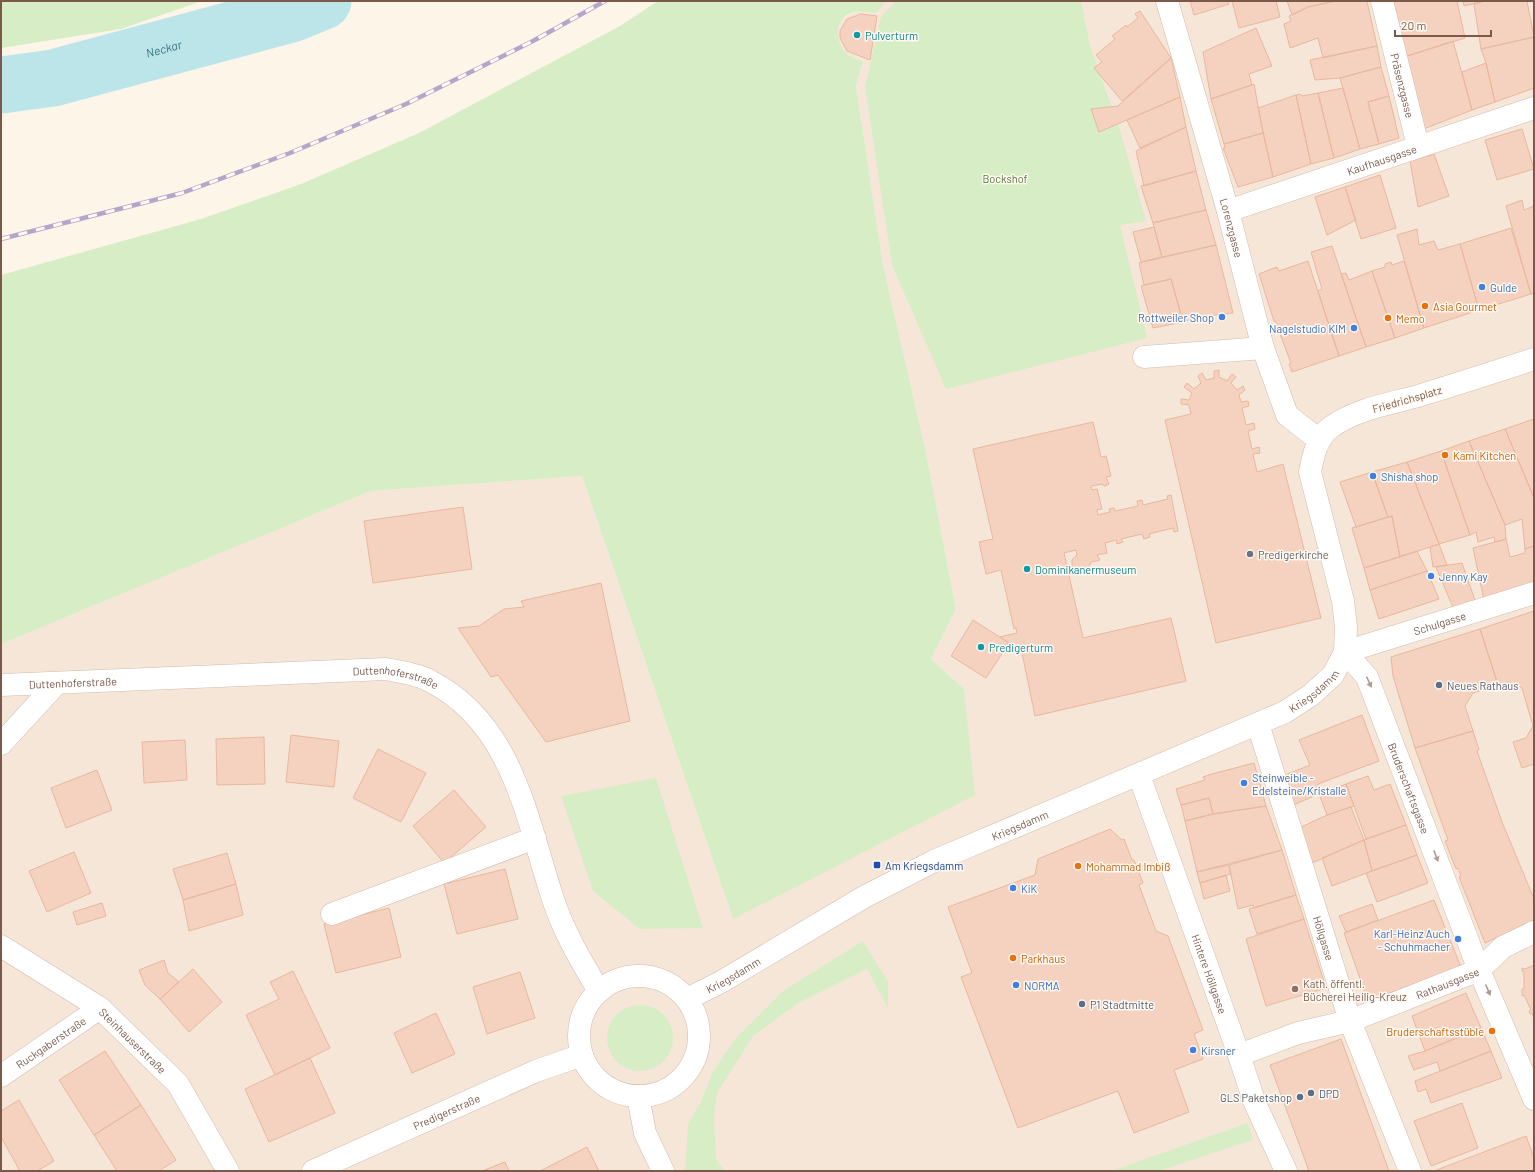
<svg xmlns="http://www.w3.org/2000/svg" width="1535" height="1172" font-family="Barlow,sans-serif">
<rect width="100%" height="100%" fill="#fef5e9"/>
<!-- residential -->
<path fill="#f6e6d7" d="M887,1H1534V1171H1V644L371,491L582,476L733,919L964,689L931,659L956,609L925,448L883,265L856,86L863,61L847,55L840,46L838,39V29L841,20L850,14L859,11L876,13Z"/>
<!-- green -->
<path fill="#d7edc6" d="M1,1H202L121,29L1,48Z
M658,1H887L876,13C867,12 858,10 851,13C834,20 835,42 846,53C850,57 857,59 863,61L856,86L883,265L925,448L956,609L931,659L964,689L975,795L733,919L582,476L371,491L1,644V275L201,219L301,184L419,133L620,26Z
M896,1H1081L1090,46L1120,130L1146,221L1120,225L1147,338L946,389L892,265L865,86L881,17Z
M656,778L703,928L640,929L593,891L561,796Z
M863,941L888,982V1008L867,969L798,1003L753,1036L717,1093L714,1117L716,1159L724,1171H685L688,1124L702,1100L711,1075L735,1039L783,991Z
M607 1038a33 33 0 1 1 66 0a33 33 0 1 1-66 0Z
M1248,1123L1253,1140L1159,1171H1111Z"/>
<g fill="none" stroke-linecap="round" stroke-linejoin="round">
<!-- river -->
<path stroke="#bbe5e9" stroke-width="57" id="s1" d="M1,85L53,78L291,14L323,1"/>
</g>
<!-- building -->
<path fill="#f5d2bf" stroke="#e8b79e" d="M1190,1H1228L1229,4L1194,15Z
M1232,1H1276L1280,17L1239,28Z
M1287,1H1335L1308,7L1292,15Z
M1335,1H1367L1377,46L1323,58L1318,38L1290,48L1284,24L1291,21L1289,16L1308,7Z
M1393,1H1457L1465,38L1404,57Z
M1463,1H1485L1464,6Z
M1485,1H1527L1534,37L1481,49L1474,4Z
M1140,11L1171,58L1122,101L1094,68L1102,62L1096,55L1115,39L1112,36L1126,25L1127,27L1138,18L1135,14Z
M861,14L877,16L870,60L847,51L840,38V31L847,19Z
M1256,28L1272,66L1249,74L1252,85L1211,99L1203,52Z
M1534,37V88L1495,102L1486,63L1481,49Z
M1453,41L1472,110L1421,130L1404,57Z
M1377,46L1381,67L1340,78L1315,80L1310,60Z
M1171,58L1180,97L1099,132L1091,109L1118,106Z
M1486,63L1495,102L1472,110L1462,72Z
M1381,67L1389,96L1368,102L1379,144L1360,149L1340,78Z
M1254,84L1263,133L1224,144L1211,99Z
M1343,88L1360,149L1334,158L1318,93Z
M1318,93L1334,158L1311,164L1296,95L1300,94L1302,96Z
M1296,95L1311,164L1273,177L1258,108Z
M1389,96L1399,138L1379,144L1368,102Z
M1180,97L1186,127L1140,148L1127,120Z
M1186,127L1196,171L1144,186L1136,151Z
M1522,129L1534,169L1497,180L1485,140Z
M1263,133L1273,177L1238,187L1223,148H1225L1224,144Z
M1434,154L1449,196L1418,207L1410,161Z
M1196,171L1206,210L1153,223L1141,186Z
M1380,175L1396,228L1361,239L1345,187Z
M1345,187L1356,220L1327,235L1315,197Z
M1522,200L1524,210L1534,206V293L1531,294L1506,206Z
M1206,210L1216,245L1162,257L1153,223Z
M1154,227L1162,257L1141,262L1133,232Z
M1511,228L1531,294L1479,310L1460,244Z
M1417,229L1419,245L1434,241L1438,250L1460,244L1479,310L1424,328L1397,235Z
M1216,245L1233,313L1197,317L1183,322L1171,279L1144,285L1139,263Z
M1332,246L1366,347L1339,356L1318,291L1322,289L1311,252Z
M1308,261L1339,356L1292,372L1289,364L1291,363L1275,321H1274L1259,274L1277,267L1279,271Z
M1404,261L1424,328L1395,338L1372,271L1385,267V264L1391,262L1392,265Z
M1372,271L1395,338L1366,347L1341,274L1346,273L1349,280Z
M1171,279L1183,322L1153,328L1141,286Z
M1219,370V377L1227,381L1232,374L1236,377L1231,383L1237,390L1243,386L1245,390L1239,395L1241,402L1248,401L1249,406L1242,408L1246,425L1254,423L1255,429L1248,431L1252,449L1259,447L1260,453L1253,454L1257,472L1283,464L1321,618L1216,643L1165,420L1191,414L1189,405L1181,404V399L1189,400L1192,393L1184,387L1187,383L1194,389L1201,383L1198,376L1202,373L1206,380L1214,378V371Z
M1534,419V498L1505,429Z
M1093,422L1101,457L1106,456L1111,476L1106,477L1109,484L1105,486H1104L1103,484L1091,486L1092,490L1097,489L1102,509L1097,510L1098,515L1110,512L1109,509L1114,508L1115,511L1138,506L1137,501L1142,500L1143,505L1168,499L1167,496L1171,495L1178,531L1174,532L1173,528L1149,534L1150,537L1144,539L1142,534L1121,539L1123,542L1117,544L1116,540L1105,543L1107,553L1097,555L1100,560L1091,562L1088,569L1082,573H1078L1072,567V560L1077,555L1076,550L1064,553L1083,638L1171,618L1186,681L1035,716L1021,648L1003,652L1009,643L1000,637L1017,633L1016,628L1014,629L1001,570L986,574L979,542L993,539L973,449Z
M1505,429L1534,498V546L1525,549L1522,519L1505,525L1469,441Z
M1469,441L1505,525L1506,539L1495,542L1494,537L1478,542L1476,532L1470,535L1441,451Z
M1441,451L1470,535L1439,544L1407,462Z
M1407,462L1439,544L1400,557L1392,516L1388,517L1372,472Z
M1372,472L1388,517L1356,527L1340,482Z
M463,507L472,569L373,583L364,521Z
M1392,516L1400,557L1364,568L1352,528Z
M1506,539L1510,557L1525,553V549L1534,546V583L1484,600L1473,548Z
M1439,544L1447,565L1433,567L1430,547Z
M1417,551L1427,571L1370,590L1364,568Z
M1462,563L1476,603L1454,610L1436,567Z
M1427,571L1439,599L1379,619L1370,590Z
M601,583L630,721L546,742L498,675L491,677L458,628L479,626L504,609L524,607L521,601Z
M1534,611V764L1522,768L1513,742L1526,738L1533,726L1522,688L1510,682L1498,685L1480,629Z
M973,620L1009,643L986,678L951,656Z
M1480,629L1498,685L1473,693L1465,706L1473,731L1415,748L1393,676L1391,657Z
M1362,715L1379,761L1318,784L1321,793L1291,806L1280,777L1310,765L1299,740Z
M1473,731L1479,750L1477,751L1502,822L1534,899V920L1485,943L1459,877L1461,876L1458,868L1456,869L1445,841L1448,840L1415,748Z
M291,735L339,741L334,787L286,782Z
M264,737L265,784L217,785L216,739Z
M185,740L187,780L144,783L142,742Z
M378,749L426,773L401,822L353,798Z
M1254,763L1266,806L1213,814L1209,798L1181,805L1176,789L1205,780L1203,777L1212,774Z
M97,770L112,810L66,828L51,788Z
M1368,776L1374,790L1390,784L1406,825L1366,839L1346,784Z
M1346,784L1354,806L1327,815L1319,794Z
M454,790L486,827L444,863L413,826Z
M1209,798L1213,814L1185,821L1181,805Z
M1266,806L1282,850L1197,872L1185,821L1213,814Z
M1351,807L1364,840L1312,863L1299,828L1327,815Z
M1406,825L1417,855L1372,871L1364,840Z
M1110,829L1122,840L1124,839L1132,860H1134L1143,883L1139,885L1156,931L1168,936L1203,1030L1194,1034L1203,1059L1174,1070L1189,1112L1134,1133L1118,1091L1018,1128L961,977L972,973L948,907L1035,875L1038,859Z
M1364,840L1372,871L1332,886L1322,858Z
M1282,850L1296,895L1254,908L1253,905L1238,909L1229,865Z
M74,852L91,893L47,912L29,871Z
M227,853L236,884L183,900L173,869Z
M1417,855L1428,883L1377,902L1366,873Z
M1229,865L1231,874L1200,883L1197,872Z
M505,869L518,919L457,934L444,884Z
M1226,875L1230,891L1204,899L1200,883Z
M236,884L243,915L189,931L183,900Z
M1296,895L1304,919L1257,934L1249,909Z
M1434,900L1461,967L1368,1001L1344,933Z
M102,903L106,916L77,925L73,912Z
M1372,904L1378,920L1346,932L1339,916Z
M389,908L401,957L336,973L324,924Z
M1304,919L1326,988L1266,1006L1246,939Z
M164,960L168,973L179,982L160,999L145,985L139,970Z
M1534,965V1018L1532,1013L1530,1014L1529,1011L1531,1010L1524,995L1522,996V989H1524V972L1522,971V968L1525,969Z
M193,969L222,1002L189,1032L160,999Z
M293,971L330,1048L275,1075L246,1015L279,999L270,982Z
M520,972L535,1018L487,1034L473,987Z
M1466,993L1481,1028L1425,1051L1412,1016Z
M436,1013L455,1054L412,1073L394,1033Z
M1481,1028L1491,1051L1440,1071L1437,1062L1414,1070L1408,1056L1425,1051Z
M1341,1039L1389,1171H1309L1270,1065Z
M105,1051L141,1105L94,1135L59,1080Z
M1491,1051L1502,1078L1431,1103L1426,1089L1418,1092L1415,1081Z
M310,1058L335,1113L269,1142L245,1089Z
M19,1100L54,1161L37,1171H20L1,1137V1111Z
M1462,1103L1478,1148L1431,1166L1414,1121Z
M141,1105L176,1160L159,1171H117L94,1135Z
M1526,1136L1534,1158V1171H1434Z
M587,1147L599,1171H540Z
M505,1162L509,1171H482Z"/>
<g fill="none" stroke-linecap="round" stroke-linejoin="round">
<defs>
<g id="minor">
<path id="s2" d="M1167,1L1228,211L1263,348L1287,415L1319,440"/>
<path id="s3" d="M1382,1L1418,146"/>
<path id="s4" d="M1228,211L1534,108"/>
<path d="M1144,357L1263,348"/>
<path id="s5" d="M1534,359C1495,372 1457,384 1418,396C1389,404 1356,409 1331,427C1317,437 1313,456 1310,472L1343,601L1346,627L1345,652L1367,677L1479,970L1534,1099"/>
<path id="s6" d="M1345,652L1534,593"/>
<path id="s7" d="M1,685L386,669C400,672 418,674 430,681C512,723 526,816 552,896C562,929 581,961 599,991"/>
<path id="s8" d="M1258,724L1350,1021L1410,1171"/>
<path d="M1,744L57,683"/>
<path id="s9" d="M1139,775L1239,1055L1254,1101L1286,1171"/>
<path d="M332,914L535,838"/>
<path id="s10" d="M1,946L100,1008L178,1084L228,1171"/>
<circle cx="639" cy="1036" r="60"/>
<path id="s11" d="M687,999L721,982L864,897L934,861L1285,712L1311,695L1333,675L1345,652"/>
<path id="s12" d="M1239,1055L1298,1033L1350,1021L1479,970L1503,947L1534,932"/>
<path id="s13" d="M1,1076L100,1008"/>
<path d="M638,1096L645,1133L663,1171"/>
<path id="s14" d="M313,1171L536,1071L582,1055"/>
</g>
</defs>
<!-- minor casing -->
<use href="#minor" stroke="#d1bbad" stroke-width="23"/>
<!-- minor -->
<use href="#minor" stroke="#fff" stroke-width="22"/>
<defs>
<path id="rail" d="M1,239L182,193L290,153L406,104L533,41L605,1"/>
</defs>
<!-- rail casing -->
<use href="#rail" stroke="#b7a5c9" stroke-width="4.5"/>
<!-- rail -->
<use href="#rail" stroke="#fff9f1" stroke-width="3" stroke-dasharray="9" stroke-linecap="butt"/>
</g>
<!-- one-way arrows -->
<defs><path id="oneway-solid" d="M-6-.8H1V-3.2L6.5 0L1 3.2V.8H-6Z"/></defs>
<g fill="#af9b92">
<use href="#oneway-solid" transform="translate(1369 682) rotate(66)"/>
<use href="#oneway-solid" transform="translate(1436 856) rotate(69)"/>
<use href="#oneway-solid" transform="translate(1488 990) rotate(67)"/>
</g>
<!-- markers -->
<g fill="#0f9aa8" stroke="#fff9f1" stroke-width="1.5">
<circle cx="857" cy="35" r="4"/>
<circle cx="1027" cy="569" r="4"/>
<circle cx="981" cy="647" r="4"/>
</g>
<g fill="#3f7fe0" stroke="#fff9f1" stroke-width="1.5">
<circle cx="1482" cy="287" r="4"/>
<circle cx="1222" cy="317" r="4"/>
<circle cx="1354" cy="328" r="4"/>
<circle cx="1373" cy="476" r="4"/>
<circle cx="1431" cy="576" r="4"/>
<circle cx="1244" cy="783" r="4"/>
<circle cx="1013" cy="888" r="4"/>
<circle cx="1458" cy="939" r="4"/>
<circle cx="1016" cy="985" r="4"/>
<circle cx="1193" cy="1050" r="4"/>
</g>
<g fill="#e8710a" stroke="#fff9f1" stroke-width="1.5">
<circle cx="1425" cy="306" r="4"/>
<circle cx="1388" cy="318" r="4"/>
<circle cx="1445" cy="455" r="4"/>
<circle cx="1078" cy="866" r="4"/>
<circle cx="1013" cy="958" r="4"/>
<circle cx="1492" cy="1031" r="4"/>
</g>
<circle fill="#6b7280" stroke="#fff9f1" stroke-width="1.5" cx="1250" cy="554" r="4"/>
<g fill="#5c6f8a" stroke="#fff9f1" stroke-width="1.5">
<circle cx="1439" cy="685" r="4"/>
<circle cx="1082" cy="1004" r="4"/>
<circle cx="1311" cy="1093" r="4"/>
<circle cx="1300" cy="1097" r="4"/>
</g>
<rect fill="#1a4fb4" stroke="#fff9f1" stroke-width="1.5" x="873" y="861" width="8" height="8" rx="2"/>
<circle fill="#8d6e63" stroke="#fff9f1" stroke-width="1.5" cx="1295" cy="989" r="4"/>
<g text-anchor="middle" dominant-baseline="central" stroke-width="3" stroke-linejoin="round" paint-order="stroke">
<!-- culture labels -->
<g font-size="11" fill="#0d838f" stroke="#fff9f1" text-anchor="start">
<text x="865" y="35">Pulverturm</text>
<text x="1035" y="569">Dominikanermuseum</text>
<text x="989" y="647">Predigerturm</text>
</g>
<!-- street labels -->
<g font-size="11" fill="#7a594a" stroke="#fff9f1">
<text stroke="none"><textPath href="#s3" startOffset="87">Präsenzgasse</textPath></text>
<text stroke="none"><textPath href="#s4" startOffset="162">Kaufhausgasse</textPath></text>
<text stroke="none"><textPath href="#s2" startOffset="236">Lorenzgasse</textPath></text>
<text transform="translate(1407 399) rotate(-16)">Friedrichsplatz</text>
<text stroke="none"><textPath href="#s6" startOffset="99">Schulgasse</textPath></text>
<text stroke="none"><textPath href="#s7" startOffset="396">Duttenhoferstraße</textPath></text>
<text stroke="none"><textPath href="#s7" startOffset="72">Duttenhoferstraße</textPath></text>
<text stroke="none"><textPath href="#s11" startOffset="700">Kriegsdamm</textPath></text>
<text stroke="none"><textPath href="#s5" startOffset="602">Bruderschaftsgasse</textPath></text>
<text stroke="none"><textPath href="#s11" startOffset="376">Kriegsdamm</textPath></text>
<text stroke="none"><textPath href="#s8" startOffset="224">Höllgasse</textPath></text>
<text stroke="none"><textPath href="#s11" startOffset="52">Kriegsdamm</textPath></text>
<text stroke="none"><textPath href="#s9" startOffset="211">Hintere Höllgasse</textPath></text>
<text stroke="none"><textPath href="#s12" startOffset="221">Rathausgasse</textPath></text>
<text stroke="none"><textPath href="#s10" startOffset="163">Steinhauserstraße</textPath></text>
<text stroke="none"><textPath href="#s13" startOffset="60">Ruckgaberstraße</textPath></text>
<text stroke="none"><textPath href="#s14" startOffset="146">Predigerstraße</textPath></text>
</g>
<!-- park labels -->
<g font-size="11" fill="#527a3e" stroke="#fff9f1">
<text x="1005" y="178">Bockshof</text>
</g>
<!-- shop labels -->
<g font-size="11" fill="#366cbe" stroke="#fff9f1" text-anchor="start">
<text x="1490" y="287">Gulde</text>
<text x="1214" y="317" text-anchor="end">Rottweiler Shop</text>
<text x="1346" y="328" text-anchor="end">Nagelstudio KIM</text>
<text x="1381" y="476">Shisha shop</text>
<text x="1439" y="576">Jenny Kay</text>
<text x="1252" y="777">Steinweible -<tspan x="1252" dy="13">Edelsteine/Kristalle</tspan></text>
<text x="1021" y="888">KiK</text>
<text x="1450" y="933" text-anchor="end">Karl-Heinz Auch<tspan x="1450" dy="13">- Schuhmacher</tspan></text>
<text x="1024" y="985">NORMA</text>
<text x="1201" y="1050">Kirsner</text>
</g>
<!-- food labels -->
<g font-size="11" fill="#c56008" stroke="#fff9f1" text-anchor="start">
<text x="1433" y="306">Asia Gourmet</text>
<text x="1396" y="318">Memo</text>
<text x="1453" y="455">Kami Kitchen</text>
<text x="1086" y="866">Mohammad Imbiß</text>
<text x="1021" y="958">Parkhaus</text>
<text x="1484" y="1031" text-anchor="end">Bruderschaftsstüble</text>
</g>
<!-- worship labels -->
<g font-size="11" fill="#5b616d" stroke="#fff9f1" text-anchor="start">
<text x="1258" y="554">Predigerkirche</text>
</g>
<!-- service labels -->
<g font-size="11" fill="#4e5e75" stroke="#fff9f1" text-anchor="start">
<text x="1447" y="685">Neues Rathaus</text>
<text x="1090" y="1004">P1 Stadtmitte</text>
<text x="1319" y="1093">DPD</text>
<text x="1292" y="1097" text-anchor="end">GLS Paketshop</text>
</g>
<!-- transit labels -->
<g font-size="11" fill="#164399" stroke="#fff9f1" text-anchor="start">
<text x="885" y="865">Am Kriegsdamm</text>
</g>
<!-- education labels -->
<g font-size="11" fill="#785e54" stroke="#fff9f1" text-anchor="start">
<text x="1303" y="983">Kath. öffentl.<tspan x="1303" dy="13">Bücherei Heilig-Kreuz</tspan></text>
</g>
<!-- water labels -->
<g font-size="12" font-style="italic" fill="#3c7880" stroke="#fff9f1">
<text stroke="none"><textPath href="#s1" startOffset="167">Neckar</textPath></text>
</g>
</g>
<!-- border -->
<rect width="1535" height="1172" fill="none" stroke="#7a594a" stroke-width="4"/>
<!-- scale -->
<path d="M1395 30v6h96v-6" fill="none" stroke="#7a594a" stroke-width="2"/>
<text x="1401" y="30" font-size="12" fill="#7a594a" stroke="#fff9f1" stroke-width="3" paint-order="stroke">20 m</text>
</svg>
